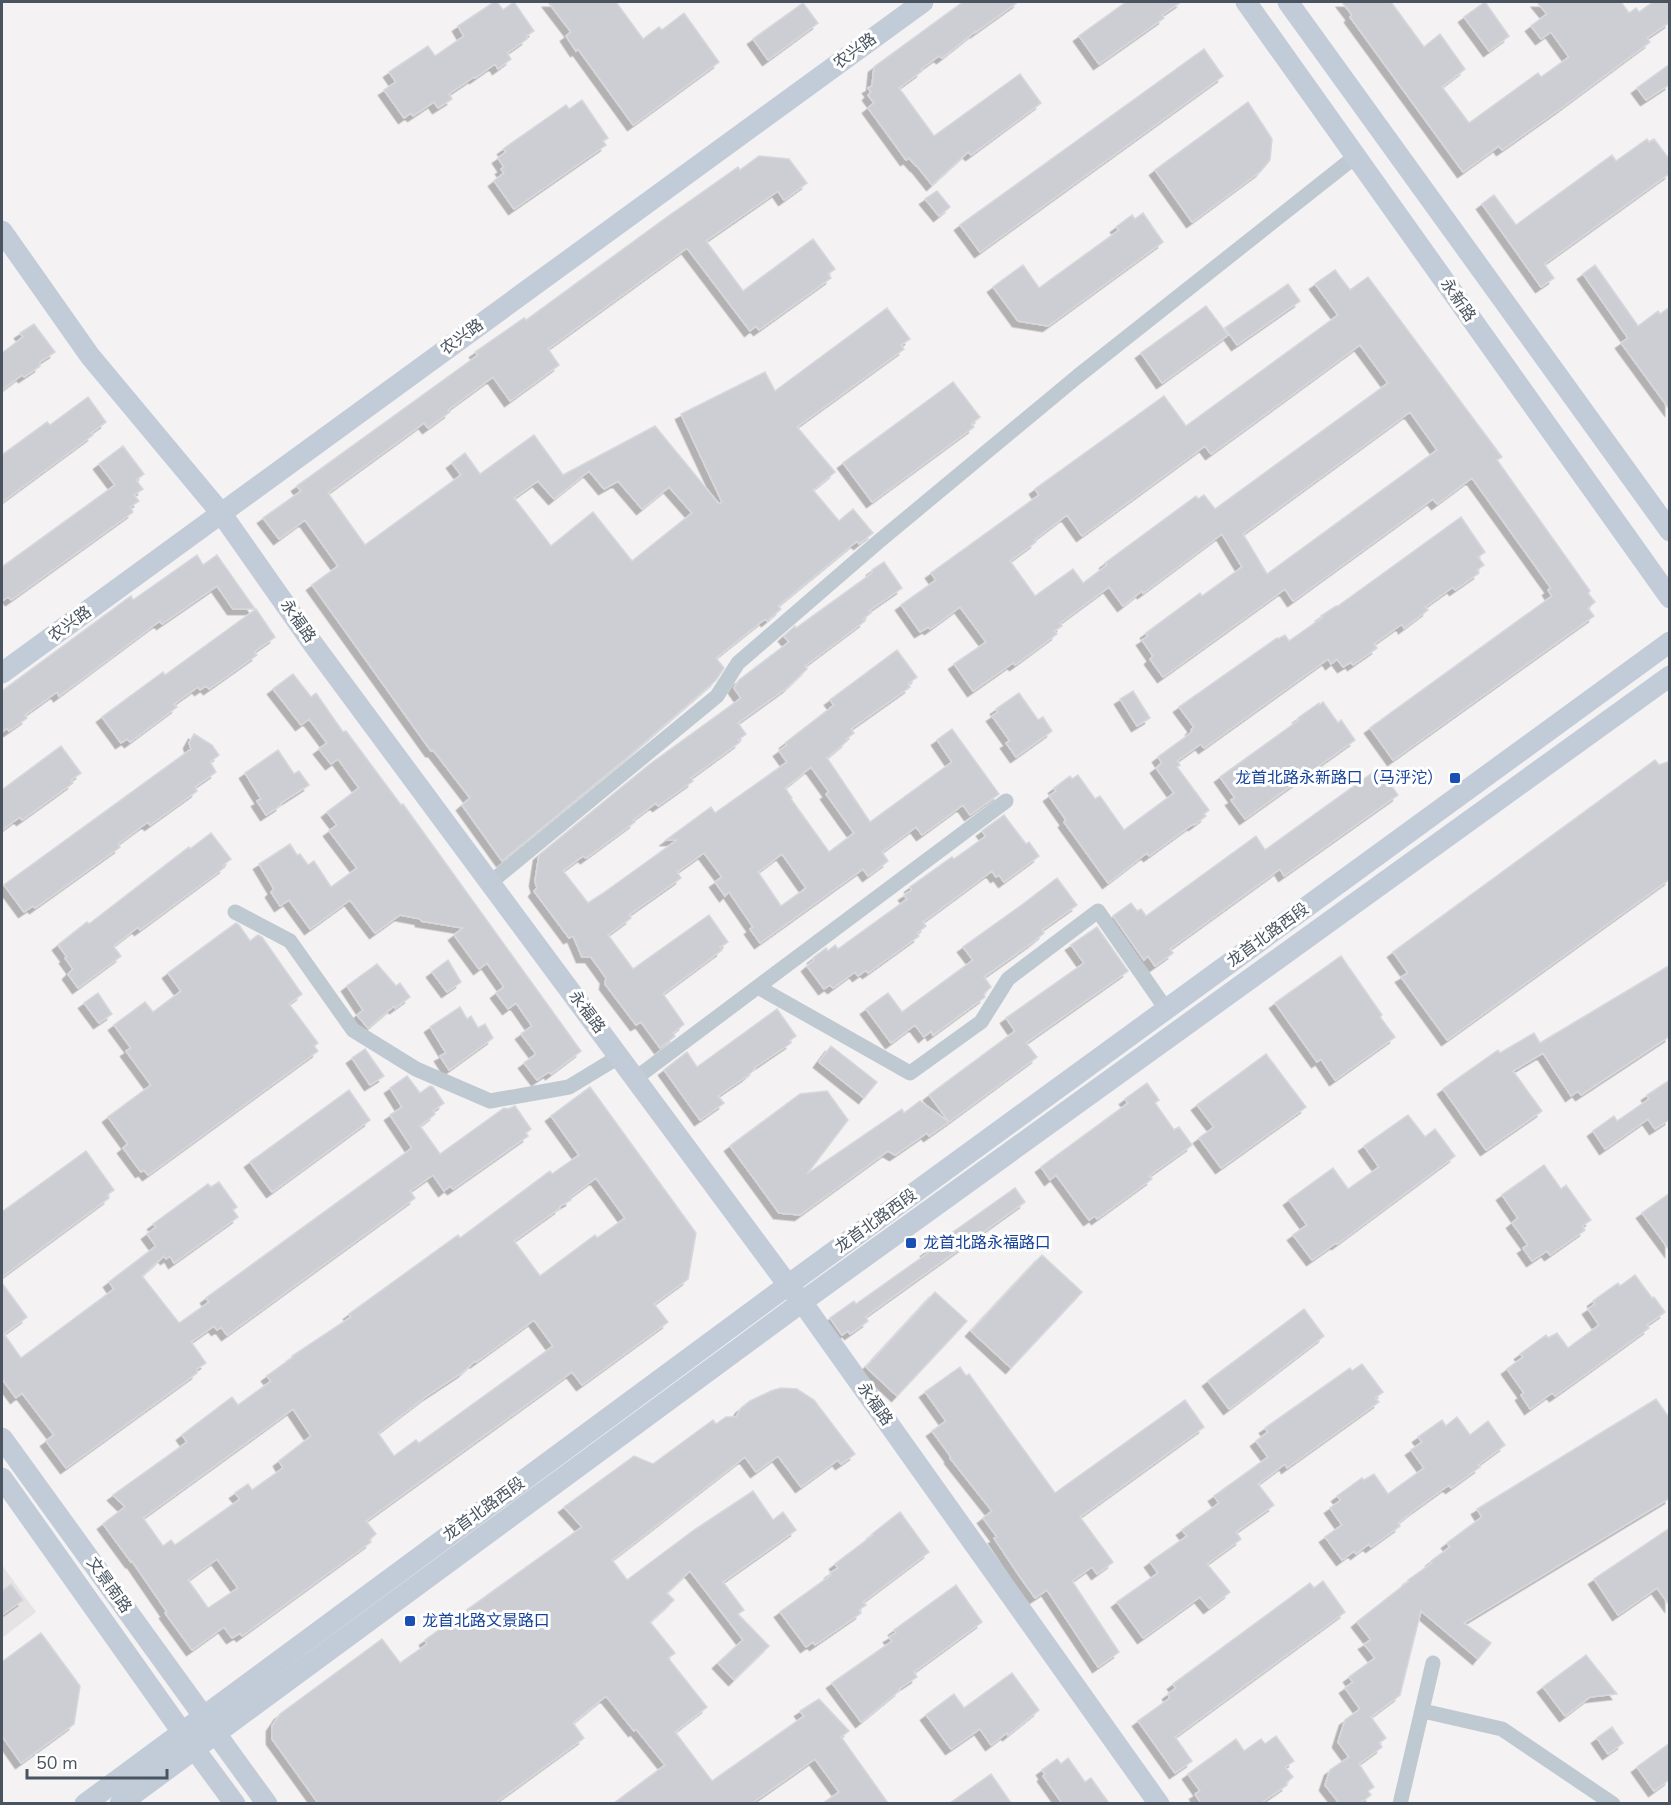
<svg xmlns="http://www.w3.org/2000/svg" width="1671" height="1805" font-family="'Nunito Sans','Noto Sans SC',sans-serif">
<defs>
<filter id="shadow"><feDropShadow dx="-5.5" dy="5.5" stdDeviation="0" flood-color="#0004"/></filter>
</defs>
<rect width="100%" height="100%" fill="#f4f2f2"/>
<!-- education -->
<path fill="#e5e3e4" d="M2,1565L36,1612L2,1638Z"/>
<!-- building -->
<path fill="#ccced4" stroke="#d6d8dd" stroke-width="1.5" fill-rule="evenodd" filter="url(#shadow)" d="M494,2H497L503,10L514,2L534,31L526,36L527,39L507,53L511,59L498,69L495,64L475,78L474,77L449,94L452,99L438,108L434,102L413,116L411,113L404,118L384,90L396,82L389,72L428,46L435,56L464,36L458,26Z
M548,2H616L643,39L659,27L662,30L684,13L719,62L633,125L578,49L576,51L566,36L571,32Z
M963,2H1018L976,32V31L942,58L939,56L921,69L922,71L899,88L934,136L1020,74L1041,103L971,155L968,152L932,185L917,166H916L909,158L906,160L868,108L874,103L868,95L871,92L868,88L872,86L874,67Z
M1126,2H1181L1162,15L1164,18L1099,64L1079,36Z
M1342,2H1391L1424,47L1440,34L1465,69L1442,87L1469,123L1538,73L1541,77L1569,57L1551,32L1541,39L1531,26L1547,14L1537,2H1621L1629,13L1636,8L1639,12L1653,2H1670V22L1647,38L1650,42L1560,109L1502,150L1499,146L1463,172L1350,17L1352,15Z
M1485,2L1509,36L1489,51L1464,17Z
M803,3L818,23L768,60L753,39Z
M1204,49L1223,76L980,252L960,225Z
M1670,64V84L1646,100L1637,88Z
M582,100L608,138L603,141L606,145L514,209L494,181L504,173L501,169L504,167L498,158L506,152L503,149L566,105L569,109Z
M1248,102L1272,139L1270,160L1261,171L1192,222L1155,170Z
M1647,139L1649,142L1654,139L1670,160V173L1544,264L1554,278L1541,287L1482,204L1494,195L1516,225L1612,155L1616,161Z
M759,156L789,159L807,183L784,200L778,191L706,241L743,291L813,239L835,269L828,274L831,278L759,330L756,326L750,331L687,248L548,349L559,365L510,401L493,377L448,410L450,412L428,428L424,423L328,493L365,545L461,475L452,463L465,453L480,474L534,435L563,475L655,426L719,504L722,502L681,414L765,372L775,391L887,308L910,339L901,345L904,349L797,427L835,472L813,490L839,521L853,509L873,533L859,544L857,541L778,606L781,609L767,621L765,619L716,658L724,668L716,680L630,755L502,861L462,805L470,798L433,750L431,751L312,585L338,566L305,520L279,539L263,518L301,491L297,486L478,355L475,352L524,318L526,320L667,217L738,167L740,170ZM589,471L604,489L618,481L642,509L669,487L692,513L632,561L593,512L551,546L514,498L538,481L554,499Z
M937,191L950,207L939,216L925,199Z
M1143,213L1163,242L1048,326L1018,321L993,287L1023,265L1039,288L1119,230L1116,227L1132,215L1135,219Z
M1595,265L1638,326L1658,311L1660,314L1670,307V410L1621,343L1628,338L1583,274Z
M1335,270L1350,290L1368,277L1502,457L1497,460L1590,591L1588,593L1595,602L1588,608L1594,616L1393,760L1370,728L1552,596L1548,590L1551,588L1472,478L1437,504L1433,499L1293,601L1285,589L1163,677L1150,659L1153,656L1142,640L1148,636L1146,633L1200,593L1202,596L1242,567L1222,534L1143,593L1142,591L1123,606L1109,587L1060,623L1062,626L1054,631L1057,634L1015,665L1013,663L973,691L954,664L986,642L960,607L930,629L928,627L920,632L901,605L936,580L931,573L1039,495L1035,489L1164,396L1186,426L1338,315L1315,284ZM1360,345L1388,383L1215,509L1204,495L1198,499L1196,496L1105,563L1107,565L1083,583L1073,569L1035,596L1010,561L1036,542L1034,540L1067,515L1082,536L1205,446L1211,454ZM1410,412L1437,450L1267,574L1243,534Z
M1288,284L1300,301L1237,345L1225,328Z
M1206,306L1228,335L1162,383L1141,353Z
M34,324L55,352L40,362V366L24,377L22,375L2,390V353L23,337L20,333Z
M953,382L980,417L971,424L974,427L872,502L843,463Z
M88,397L106,422L91,433L93,435L2,502V455L47,422L50,425Z
M123,446L144,474L136,480L143,489L134,495L139,501L130,507L133,512L11,600L8,597L2,601V567L115,485L99,464Z
M1461,517L1485,552L1478,557L1484,565L1477,570L1479,573L1455,590L1453,587L1425,607L1428,610L1404,628L1402,624L1374,644L1377,648L1353,665L1351,662L1343,667L1337,659L1331,664L1328,659L1204,748L1201,744L1177,761L1180,765L1177,767L1209,810L1204,814L1206,816L1194,825L1193,824L1149,856L1147,853L1108,883L1064,822L1066,820L1049,796L1056,791L1054,788L1070,776L1072,779L1078,775L1095,799L1100,796L1124,830L1174,793L1156,768L1162,763L1158,757L1192,732L1191,730L1194,727L1179,707L1277,638L1278,639L1285,635L1289,641L1323,617L1321,616L1336,606H1338Z
M197,555L203,565L217,555L255,609H233L217,586L162,624L160,621L153,626L59,696L57,692L25,715L27,718L9,731L7,728L2,732V691L131,596L133,600Z
M884,562L902,588L869,611L871,613L863,619L865,621L805,666L807,669L788,687L738,723L746,734L738,740L740,742L691,778L693,781L658,806L656,803L633,820L635,822L586,858L583,856L563,871L588,903L602,894L677,840H666L711,807L715,813L787,762L779,751L787,745L785,743L834,705L830,700L897,650L917,677L908,684L910,687L851,729L854,733L846,739L847,741L827,758L870,822L952,762L937,740L952,729L999,794L970,815L963,805L922,835L916,827L882,852L888,861L868,876L863,869L760,943L750,929L753,927L729,892L725,896L715,882L722,877L704,853L677,872L681,878L629,915L631,918L608,935L633,969L709,915L728,942L720,947L722,950L663,994L684,1024L673,1033L675,1036L660,1048L641,1022L636,1025L605,984L606,978L591,957H582L573,936L569,938L534,891L537,888L535,881L539,855L650,764L741,698L734,688L739,680L789,642L784,636L795,626L796,628L872,573V570ZM811,767L829,792L826,794L854,833L829,852L791,799L792,798L785,788ZM782,854L806,888L781,906L758,872Z
M256,609L275,637L254,652L257,655L209,689L206,686L200,690L198,687L174,704L177,707L130,742L127,739L121,743L102,717L163,672L165,675Z
M293,674L311,697L316,693L343,732L346,731L401,805L403,804L581,1051L551,1074L549,1072L537,1080L524,1063L536,1054L521,1034L532,1026L516,1003L508,1009L496,993L504,987L487,963L479,969L454,935L463,928L421,921V919L400,915L375,933L350,900L310,929L289,900L280,906L271,892L274,889L259,864L290,844L297,855L300,854L308,865L314,861L331,887L357,868L329,831L337,825L327,812L359,788L338,759L331,764L319,749L327,743L309,719L301,725L273,689Z
M1133,691L1150,718L1137,726L1120,699Z
M1019,693L1038,720L1043,717L1052,731L1016,757L1006,743L1010,741L992,716L998,712L996,709Z
M1323,702L1338,723L1341,720L1355,740L1245,819L1231,800L1235,798L1220,777L1299,720L1298,718L1319,703L1320,705Z
M194,734L212,745L219,755L210,762L216,772L195,787L197,791L150,825L148,822L141,827L118,844L120,847L35,908L33,906L24,912L4,885L191,749L189,743Z
M61,746L81,773L71,780L73,783L22,820L20,817L2,830V790Z
M278,750L294,774L299,771L309,785L281,803V805L266,815L257,801L261,799L245,773Z
M1655,760L1659,765L1670,761V879L1447,1040L1401,977L1408,973L1393,952Z
M1379,768L1398,795L1284,876L1280,869L1170,949L1173,953L1155,966L1148,956L1144,960L1113,916L1131,903L1137,911L1141,909L1146,916L1256,836L1265,850Z
M1004,815L1026,844L1029,842L1039,856L1004,882L999,875L996,877L992,871L923,922L926,926L917,933L919,936L868,973L866,970L858,976L855,972L833,988L830,985L824,989L807,966L814,960L813,958L826,948L828,951L835,945L838,949L907,899L904,895L912,890L910,887L952,857L954,859L986,836L982,831Z
M211,833L231,859L223,865L225,867L140,930L138,927L115,945L114,947L121,956L78,988L68,974L73,969L65,958L67,957L58,945L87,922L89,924L189,847L190,849Z
M1057,878L1077,905L1042,930L1044,933L1033,942L984,977L991,987L984,994L985,997L933,1035L931,1031L924,1037L915,1025L891,1043L866,1009L888,993L902,1012L973,960L963,947L1023,904Z
M236,923L239,925L250,941L258,935L262,937L302,994L289,1004L318,1043L314,1046L318,1051L148,1175L144,1170L141,1172L123,1148L128,1144L108,1117L151,1085L126,1051L131,1048L114,1025L145,1002L153,1012L181,991L168,973Z
M1097,927L1128,971L1026,1043L1037,1057L949,1122L929,1095L1015,1031L1006,1018L1084,963L1071,945Z
M1341,956L1382,1015L1380,1017L1395,1037L1335,1080L1321,1059L1317,1062L1275,1003Z
M448,960L461,982L447,992L432,972Z
M377,964L396,986L400,983L410,997L395,1008L394,1006L368,1028L357,1015L363,1010L347,986Z
M1670,965V1036L1581,1095L1578,1091L1571,1096L1543,1053L1513,1071L1542,1111L1486,1150L1443,1089L1498,1050L1500,1053L1534,1033L1540,1043Z
M98,993L112,1014L99,1023L84,1003Z
M460,1007L467,1019L471,1016L478,1028L485,1024L493,1038L449,1070L440,1056L446,1053L430,1027Z
M777,1009L796,1036L789,1041L791,1043L754,1068L755,1069L747,1076L718,1096L724,1103L700,1120L664,1070L687,1052L697,1067Z
M831,1046L877,1082L864,1098L819,1062Z
M365,1049L384,1076L370,1085L352,1058Z
M1266,1054L1306,1107L1221,1168L1199,1138L1214,1127L1197,1105Z
M407,1076L420,1093L430,1086L433,1087L444,1103L433,1111L435,1114L420,1126L440,1154L504,1108L508,1109L515,1106L531,1129L526,1133L528,1136L453,1189L450,1186L444,1191L433,1175L410,1191L415,1198L227,1335L221,1327L217,1330L214,1326L191,1342L206,1363L197,1369V1373L66,1468L46,1441L54,1435L22,1393L16,1398L2,1379V1283L27,1317L4,1334L21,1358L114,1289L109,1282L156,1246L147,1234L156,1227L153,1224L208,1184L211,1187L219,1182L237,1207L233,1210L238,1217L174,1263L170,1256L166,1259L164,1256L142,1276L179,1323L209,1302L206,1298L412,1148L390,1115L402,1107L390,1088Z
M1670,1080V1119L1655,1129L1648,1119L1605,1149L1593,1131L1614,1116L1617,1121L1649,1099L1647,1095Z
M1147,1083L1159,1100L1155,1103L1174,1130L1179,1127L1192,1145L1149,1176L1152,1179L1097,1219L1095,1216L1089,1220L1056,1175L1050,1180L1041,1167L1128,1103L1125,1099Z
M590,1087L696,1233L688,1279L654,1304L668,1322L582,1385L572,1372L366,1521L376,1534L369,1540L371,1542L242,1636L240,1633L232,1638L224,1627L192,1650L165,1613L167,1612L132,1561L131,1562L103,1524L125,1507L113,1495L187,1442L182,1435L232,1397L238,1405L271,1381L267,1376L293,1357L292,1356L351,1317L349,1314L458,1235L460,1238L550,1171L552,1174L579,1155L551,1116ZM596,1178L625,1218L597,1238L595,1235L540,1276L514,1241L560,1208L559,1207L571,1200L570,1197ZM534,1320L553,1346L419,1443L416,1440L394,1456L378,1433L428,1395L463,1372L475,1361L476,1362ZM293,1409L311,1436L279,1461L283,1468L252,1490L248,1484L235,1493L240,1499L175,1545L171,1540L163,1546L143,1518ZM217,1559L238,1588L208,1608L188,1580Z
M349,1090L370,1120L272,1192L250,1162Z
M827,1091L848,1120L807,1174L902,1109L904,1113L920,1101L949,1122L929,1136L927,1133L895,1155L888,1151L800,1215L779,1213L730,1146L800,1094Z
M1408,1115L1425,1137L1435,1129L1455,1156L1337,1244L1336,1243L1312,1260L1293,1235L1307,1225L1289,1200L1333,1168L1348,1189L1379,1167L1364,1146Z
M86,1151L114,1190L107,1195L109,1198L2,1277V1212Z
M1544,1165L1561,1189L1566,1185L1591,1220L1582,1226L1585,1230L1550,1255L1547,1251L1532,1261L1523,1248L1528,1245L1512,1223L1518,1218L1502,1195Z
M1015,1188L1025,1202L865,1317L868,1321L850,1334L848,1331L842,1335L830,1318L854,1301L856,1304L928,1253L926,1251Z
M1670,1193V1251L1642,1213Z
M1042,1255L1082,1292L1011,1368L971,1331Z
M1635,1275L1652,1298L1654,1297L1665,1312L1647,1325L1649,1328L1590,1371L1555,1396L1552,1393L1530,1409L1521,1395L1524,1393L1507,1369L1523,1357L1520,1354L1546,1335L1548,1338L1557,1333L1568,1348L1599,1325L1588,1309L1595,1304L1593,1301L1618,1283L1620,1286Z
M935,1292L967,1321L897,1396L866,1367Z
M1304,1309L1324,1336L1229,1409L1208,1381Z
M1362,1364L1383,1392L1375,1398L1379,1402L1287,1468L1285,1464L1258,1484L1274,1505L1236,1532L1241,1539L1207,1564L1230,1592L1209,1608L1200,1597L1143,1638L1117,1602L1158,1573L1150,1562L1187,1536L1182,1530L1219,1503L1214,1496L1268,1457L1256,1441L1268,1432L1265,1428L1350,1368L1352,1371Z
M960,1367L966,1376L969,1374L1055,1493L1185,1400L1204,1427L1080,1517L1113,1562L1097,1574L1092,1567L1072,1581L1119,1652L1098,1667L1047,1590L1035,1598L1018,1574L994,1538L997,1537L983,1518L992,1511L950,1458L951,1457L932,1431L946,1421L925,1392Z
M781,1388L797,1389L814,1400L855,1454L841,1464L838,1460L801,1487L778,1456L756,1472L745,1457L612,1560L627,1580L694,1530L753,1491L773,1520L783,1512L796,1530L723,1582L744,1610L738,1614L769,1646L734,1680L718,1663L743,1640L690,1571L667,1593L674,1600L650,1622L675,1653L668,1658L707,1707L675,1732L712,1781L804,1716L800,1711L819,1699L849,1731L841,1737L888,1803H823L839,1792L815,1759L752,1803H614L665,1765L636,1729L634,1731L606,1696L573,1723L584,1738L495,1803H318L272,1739V1726L280,1714L382,1639L400,1663L427,1644L425,1640L582,1527L564,1507L634,1456L653,1464L713,1420L716,1424L726,1417H736L741,1408L750,1401L771,1391Z
M1656,1399L1670,1419V1498L1464,1623L1491,1643L1478,1659L1421,1611L1400,1695L1371,1717L1386,1738L1379,1743L1382,1747L1359,1764L1374,1787L1368,1791L1371,1795L1360,1803H1339L1325,1785L1330,1770L1349,1757L1338,1742L1345,1720L1360,1709L1345,1688L1353,1682L1349,1677L1375,1658L1364,1644L1371,1640L1357,1622L1409,1581L1408,1580L1432,1563L1431,1561L1450,1547L1447,1543L1482,1517L1477,1509Z
M1457,1417L1470,1435L1488,1421L1505,1445L1478,1465L1480,1467L1451,1488L1449,1485L1413,1511L1398,1523L1400,1526L1371,1547L1369,1544L1356,1554L1354,1551L1342,1560L1325,1537L1342,1525L1330,1508L1341,1500L1337,1496L1362,1478L1364,1480L1374,1474L1388,1494L1424,1468L1411,1450L1422,1442L1418,1437L1442,1420L1446,1426Z
M900,1512L929,1552L863,1602L866,1605L859,1610L861,1613L815,1645L813,1642L806,1647L780,1612L831,1575L830,1573L838,1568L835,1564L873,1535L872,1534Z
M1670,1528V1606L1657,1588L1618,1615L1594,1579Z
M1323,1581L1345,1612L1175,1737L1192,1761L1175,1773L1138,1721L1170,1698L1168,1694L1176,1688L1173,1684L1310,1583L1314,1588Z
M11,1584L23,1600L2,1615V1591Z
M956,1585L982,1622L914,1672L917,1677L899,1689L900,1690L861,1722L832,1683L892,1641L889,1637L896,1633L894,1630Z
M41,1633L80,1686L74,1724L21,1763L2,1736V1662Z
M1586,1655L1617,1694L1590,1697L1565,1716L1543,1687Z
M1012,1673L1039,1710L1008,1735L1007,1733L991,1745L980,1729L951,1749L926,1715L954,1694L964,1708Z
M1612,1727L1623,1743L1608,1754L1597,1738Z
M1276,1736L1294,1761L1285,1767L1293,1777L1286,1783L1287,1785L1261,1803H1201L1195,1794L1200,1791L1188,1774L1236,1739L1244,1751L1261,1739L1265,1744Z
M1670,1743V1779L1654,1791L1637,1767Z
M1068,1758L1085,1782L1091,1778L1109,1803H1062L1043,1776L1045,1774L1042,1770L1057,1759L1061,1764Z
M991,1774L1011,1803H950Z"/>
<g fill="none" stroke-linecap="round" stroke-linejoin="round">
<!-- street -->
<path stroke="#bfc9d1" stroke-width="15" d="M491,882L717,696L738,663L878,542L1078,376L1356,156
M235,912L290,941L353,1030L416,1069L490,1101L569,1087L620,1056
M758,987L910,1073L981,1022L1008,979L1098,911L1166,1009
M636,1078L1006,801
M1423,1711L1502,1729L1613,1804
M1400,1804L1433,1663"/>
<!-- secondary -->
<path stroke="#c2ccd8" stroke-width="21" d="M1246,2L1670,598
M1288,2L1670,531
M2,231L90,356L221,513L313,644L788,1285L802,1302L1159,1804
M2,673L923,2
M2,1438L267,1804
M2,1478L182,1732L235,1804
M85,1804L788,1285L1670,642
M120,1804L802,1302L1670,676"/>
</g>
<!-- markers -->
<g fill="#1a4fb4" stroke="#fff" stroke-width="2">
<rect x="1449" y="772" width="12" height="12" rx="3"/>
<rect x="905" y="1237" width="12" height="12" rx="3"/>
<rect x="404" y="1615" width="12" height="12" rx="3"/>
</g>
<g text-anchor="middle" dominant-baseline="central" stroke-width="6" stroke-linejoin="round" paint-order="stroke">
<!-- street labels -->
<g font-size="16" fill="#495460" stroke="#fff">
<text transform="translate(855 51) rotate(-36)">农兴路</text>
<text transform="translate(1458 300) rotate(55)">永新路</text>
<text transform="translate(462 337) rotate(-36)">农兴路</text>
<text transform="translate(298 621) rotate(55)">永福路</text>
<text transform="translate(70 624) rotate(-36)">农兴路</text>
<text transform="translate(1268 935) rotate(-36)">龙首北路西段</text>
<text transform="translate(587 1012) rotate(53)">永福路</text>
<text transform="translate(876 1221) rotate(-36)">龙首北路西段</text>
<text transform="translate(875 1404) rotate(55)">永福路</text>
<text transform="translate(484 1509) rotate(-36)">龙首北路西段</text>
<text transform="translate(109 1585) rotate(54)">文景南路</text>
</g>
<!-- transit labels -->
<g font-size="16" fill="#164399" stroke="#fff" text-anchor="start">
<text x="1443" y="778" text-anchor="end">龙首北路永新路口（马泘沱）</text>
<text x="923" y="1243">龙首北路永福路口</text>
<text x="422" y="1621">龙首北路文景路口</text>
</g>
</g>
<!-- border -->
<rect width="1671" height="1805" fill="none" stroke="#495460" stroke-width="6"/>
<!-- scale -->
<path d="M27 1769v9h140v-9" fill="none" stroke="#495460" stroke-width="3"/>
<text x="36" y="1769" font-size="18" fill="#495460" stroke="#ffffff" stroke-width="4.5" paint-order="stroke">50 m</text>
</svg>
